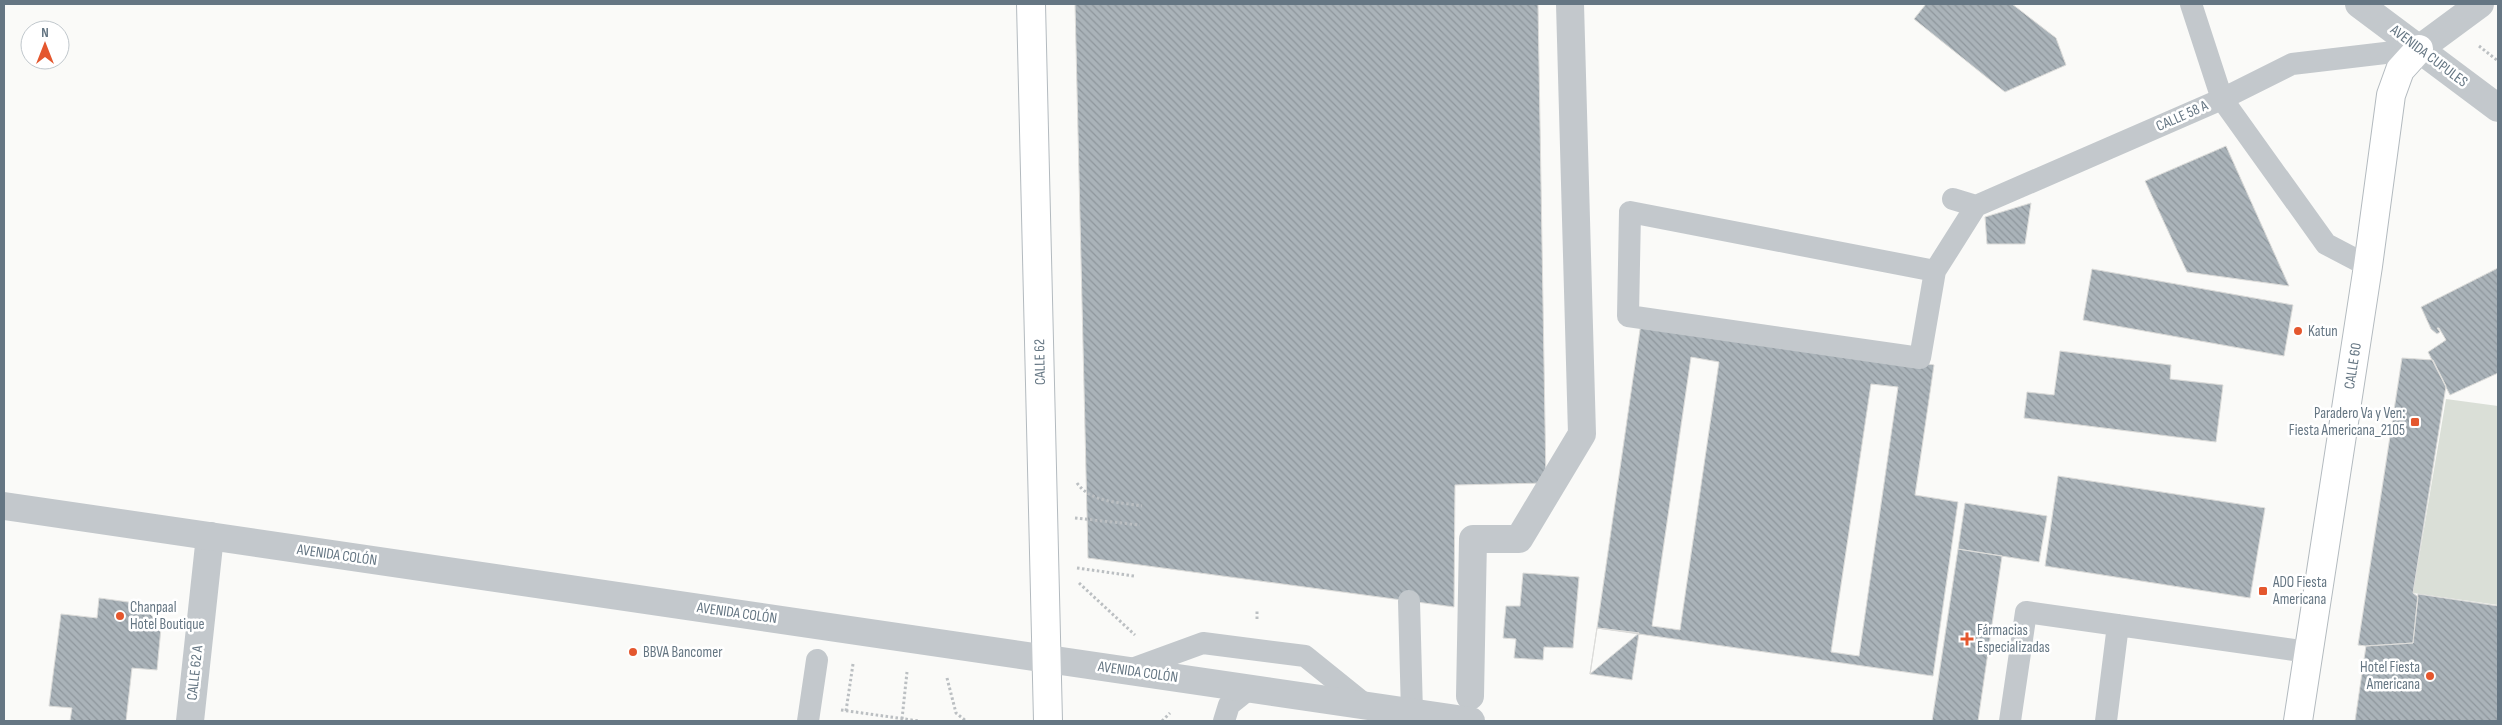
<svg xmlns="http://www.w3.org/2000/svg" width="2502" height="725" font-family="'Sofia Sans Condensed',sans-serif">
<defs>
<pattern id="building-back-hatch" width="6" height="6" patternUnits="userSpaceOnUse" patternTransform="scale(1.25)"><rect width="6" height="6" fill="#aab3b9"/><path d="M-1 5l2 2M0 0l6 6M5-1l2 2" fill="none" stroke="#8e969c"/></pattern>
</defs>
<rect width="100%" height="100%" fill="#fafaf8"/>
<!-- pitch -->
<path fill="#dadfd7" d="M2446,399L2498,406V605L2413,593Z"/>
<!-- building -->
<path fill="url(#building-back-hatch)" stroke="#dcdcda" fill-rule="evenodd" d="M1075,4H1538L1546,483L1455,485L1454,607L1088,558Z
M1926,4H2012L2056,38L2066,65L2005,92L1914,19Z
M2226,146L2289,286L2187,272L2145,181Z
M2031,203L2025,244H1987L1985,217Z
M2498,268V373L2450,395L2428,352L2446,340L2439,328H2437L2440,332L2437,334L2431,329L2421,307Z
M2092,269L2293,305L2284,356L2083,320Z
M1641,323L1934,365L1915,495L1958,502L1933,676L1597,628ZM1691,357L1719,362L1680,630L1652,626ZM1871,384L1898,387L1859,656L1831,652Z
M2060,351L2171,365L2170,379L2223,385L2216,442L2024,418L2027,392L2054,395Z
M2402,358L2433,360L2446,386L2413,593L2418,597L2413,643L2366,646L2358,645Z
M2058,476L2265,508L2250,598L2045,566Z
M1965,503L2047,516L2039,562L1958,549Z
M1958,549L2002,556L1978,721H1932Z
M1523,573L1579,577L1573,648L1544,647L1543,660L1514,658L1516,639L1503,638L1506,606H1520Z
M2418,594L2498,606V721H2355L2366,646L2413,643Z
M99,598L143,604L161,628L157,670L132,668L126,721H70L72,708L49,706L61,614L97,618Z
M1597,628L1639,633L1632,680L1590,674Z
M1597,628L1639,633L1590,674Z"/>
<g fill="none" stroke-linecap="round" stroke-linejoin="round">
<defs>
<path id="secondary" d="M1031,4L1048,721
M2298,721L2368,266L2391,95L2400,70L2419,49"/>
</defs>
<!-- secondary casing -->
<use href="#secondary" stroke="#b3babf" stroke-width="30"/>
<!-- path -->
<path stroke="#bbbfc2" stroke-width="3" stroke-dasharray="2.5 2.5" stroke-linecap="butt" d="M2479,46L2498,61
M1077,483C1091,503 1120,502 1142,506
M1075,518L1140,525
M1077,568L1134,576
M1079,583L1135,635
M1257,619V611
M947,678L956,713L966,721
M841,710L919,721
M846,711L853,664
M902,719L907,672
M1162,721L1170,713"/>
<!-- service -->
<path stroke="#c3c8cc" stroke-width="22" d="M2191,4L2222,99L2326,244L2368,266
M1953,199L1976,206L2222,99L2292,64L2419,49
M1630,212L1935,271L1920,358L1628,316Z
M1935,271L1976,206
M1409,601L1412,713
M1129,670L1203,643L1305,656L1367,706
M808,721L817,660
M1224,721L1229,705L1249,689
M2010,721L2026,612L2308,652
M2106,721L2118,625"/>
<!-- pedestrian -->
<path stroke="#c3c8cc" stroke-width="28" d="M1470,696L1473,539H1519L1582,434L1570,4"/>
<!-- minor -->
<path stroke="#c3c8cc" stroke-width="28" d="M190,721L210,536"/>
<!-- tertiary -->
<path stroke="#c3c8cc" stroke-width="28" d="M2359,4L2498,108
M2419,49L2480,4
M4,506L1471,721"/>
<!-- secondary -->
<use href="#secondary" stroke="#fff" stroke-width="28"/>
</g>
<!-- markers -->
<g fill="#e4572e" stroke="#fff" stroke-width="2">
<circle cx="2298" cy="331" r="5"/>
<rect x="2410" y="417" width="10" height="10" rx="2.5"/>
<rect x="2258" y="586" width="10" height="10" rx="2.5"/>
<circle cx="120" cy="616" r="5"/>
<path d="M1964.5 631.5h5v5h5v5h-5v5h-5v-5h-5v-5h5z"/>
<circle cx="633" cy="652" r="5"/>
<circle cx="2430" cy="676" r="5"/>
</g>
<g text-anchor="middle" dominant-baseline="central" stroke-width="5" stroke-linejoin="round" paint-order="stroke">
<!-- street labels -->
<g font-size="15" fill="#657683" stroke="#fff">
<text transform="translate(2429 56) rotate(37)">AVENIDA CUPULES</text>
<text transform="translate(2182 116) rotate(-24)">CALLE 58 A</text>
<text transform="translate(1040 362) rotate(-91)">CALLE 62</text>
<text transform="translate(2353 366) rotate(-81)">CALLE 60</text>
<text transform="translate(337 555) rotate(8)">AVENIDA COLÓN</text>
<text transform="translate(737 613) rotate(8)">AVENIDA COLÓN</text>
<text transform="translate(1138 672) rotate(8)">AVENIDA COLÓN</text>
<text transform="translate(195 673) rotate(-84)">CALLE 62 A</text>
</g>
<!-- poi labels -->
<g font-size="15" fill="#657683" stroke="#fff" text-anchor="start">
<text x="2308" y="331">Katun</text>
<text x="2405" y="413" text-anchor="end">Paradero Va y Ven:<tspan x="2405" dy="17">Fiesta Americana_2105</tspan></text>
<text x="2273" y="582">ADO Fiesta<tspan x="2273" dy="17">Americana</tspan></text>
<text x="130" y="607">Chanpaal<tspan x="130" dy="17">Hotel Boutique</tspan></text>
<text x="1977" y="630">Fármacias<tspan x="1977" dy="17">Especializadas</tspan></text>
<text x="643" y="652">BBVA Bancomer</text>
<text x="2420" y="667" text-anchor="end">Hotel Fiesta<tspan x="2420" dy="17">Americana</tspan></text>
</g>
</g>
<!-- border -->
<rect width="2502" height="725" fill="none" stroke="#657683" stroke-width="10"/>
<!-- north arrow -->
<g transform="translate(45 45)"><circle r="24" fill="#ffffff" stroke="#c1c8cd"/>
<path d="M0-4L9 19L0 12L-9 19Z" fill="#e4572e"/>
<text y="-8" font-size="14" font-weight="bold" text-anchor="middle" fill="#657683">N</text>
</g>
</svg>
